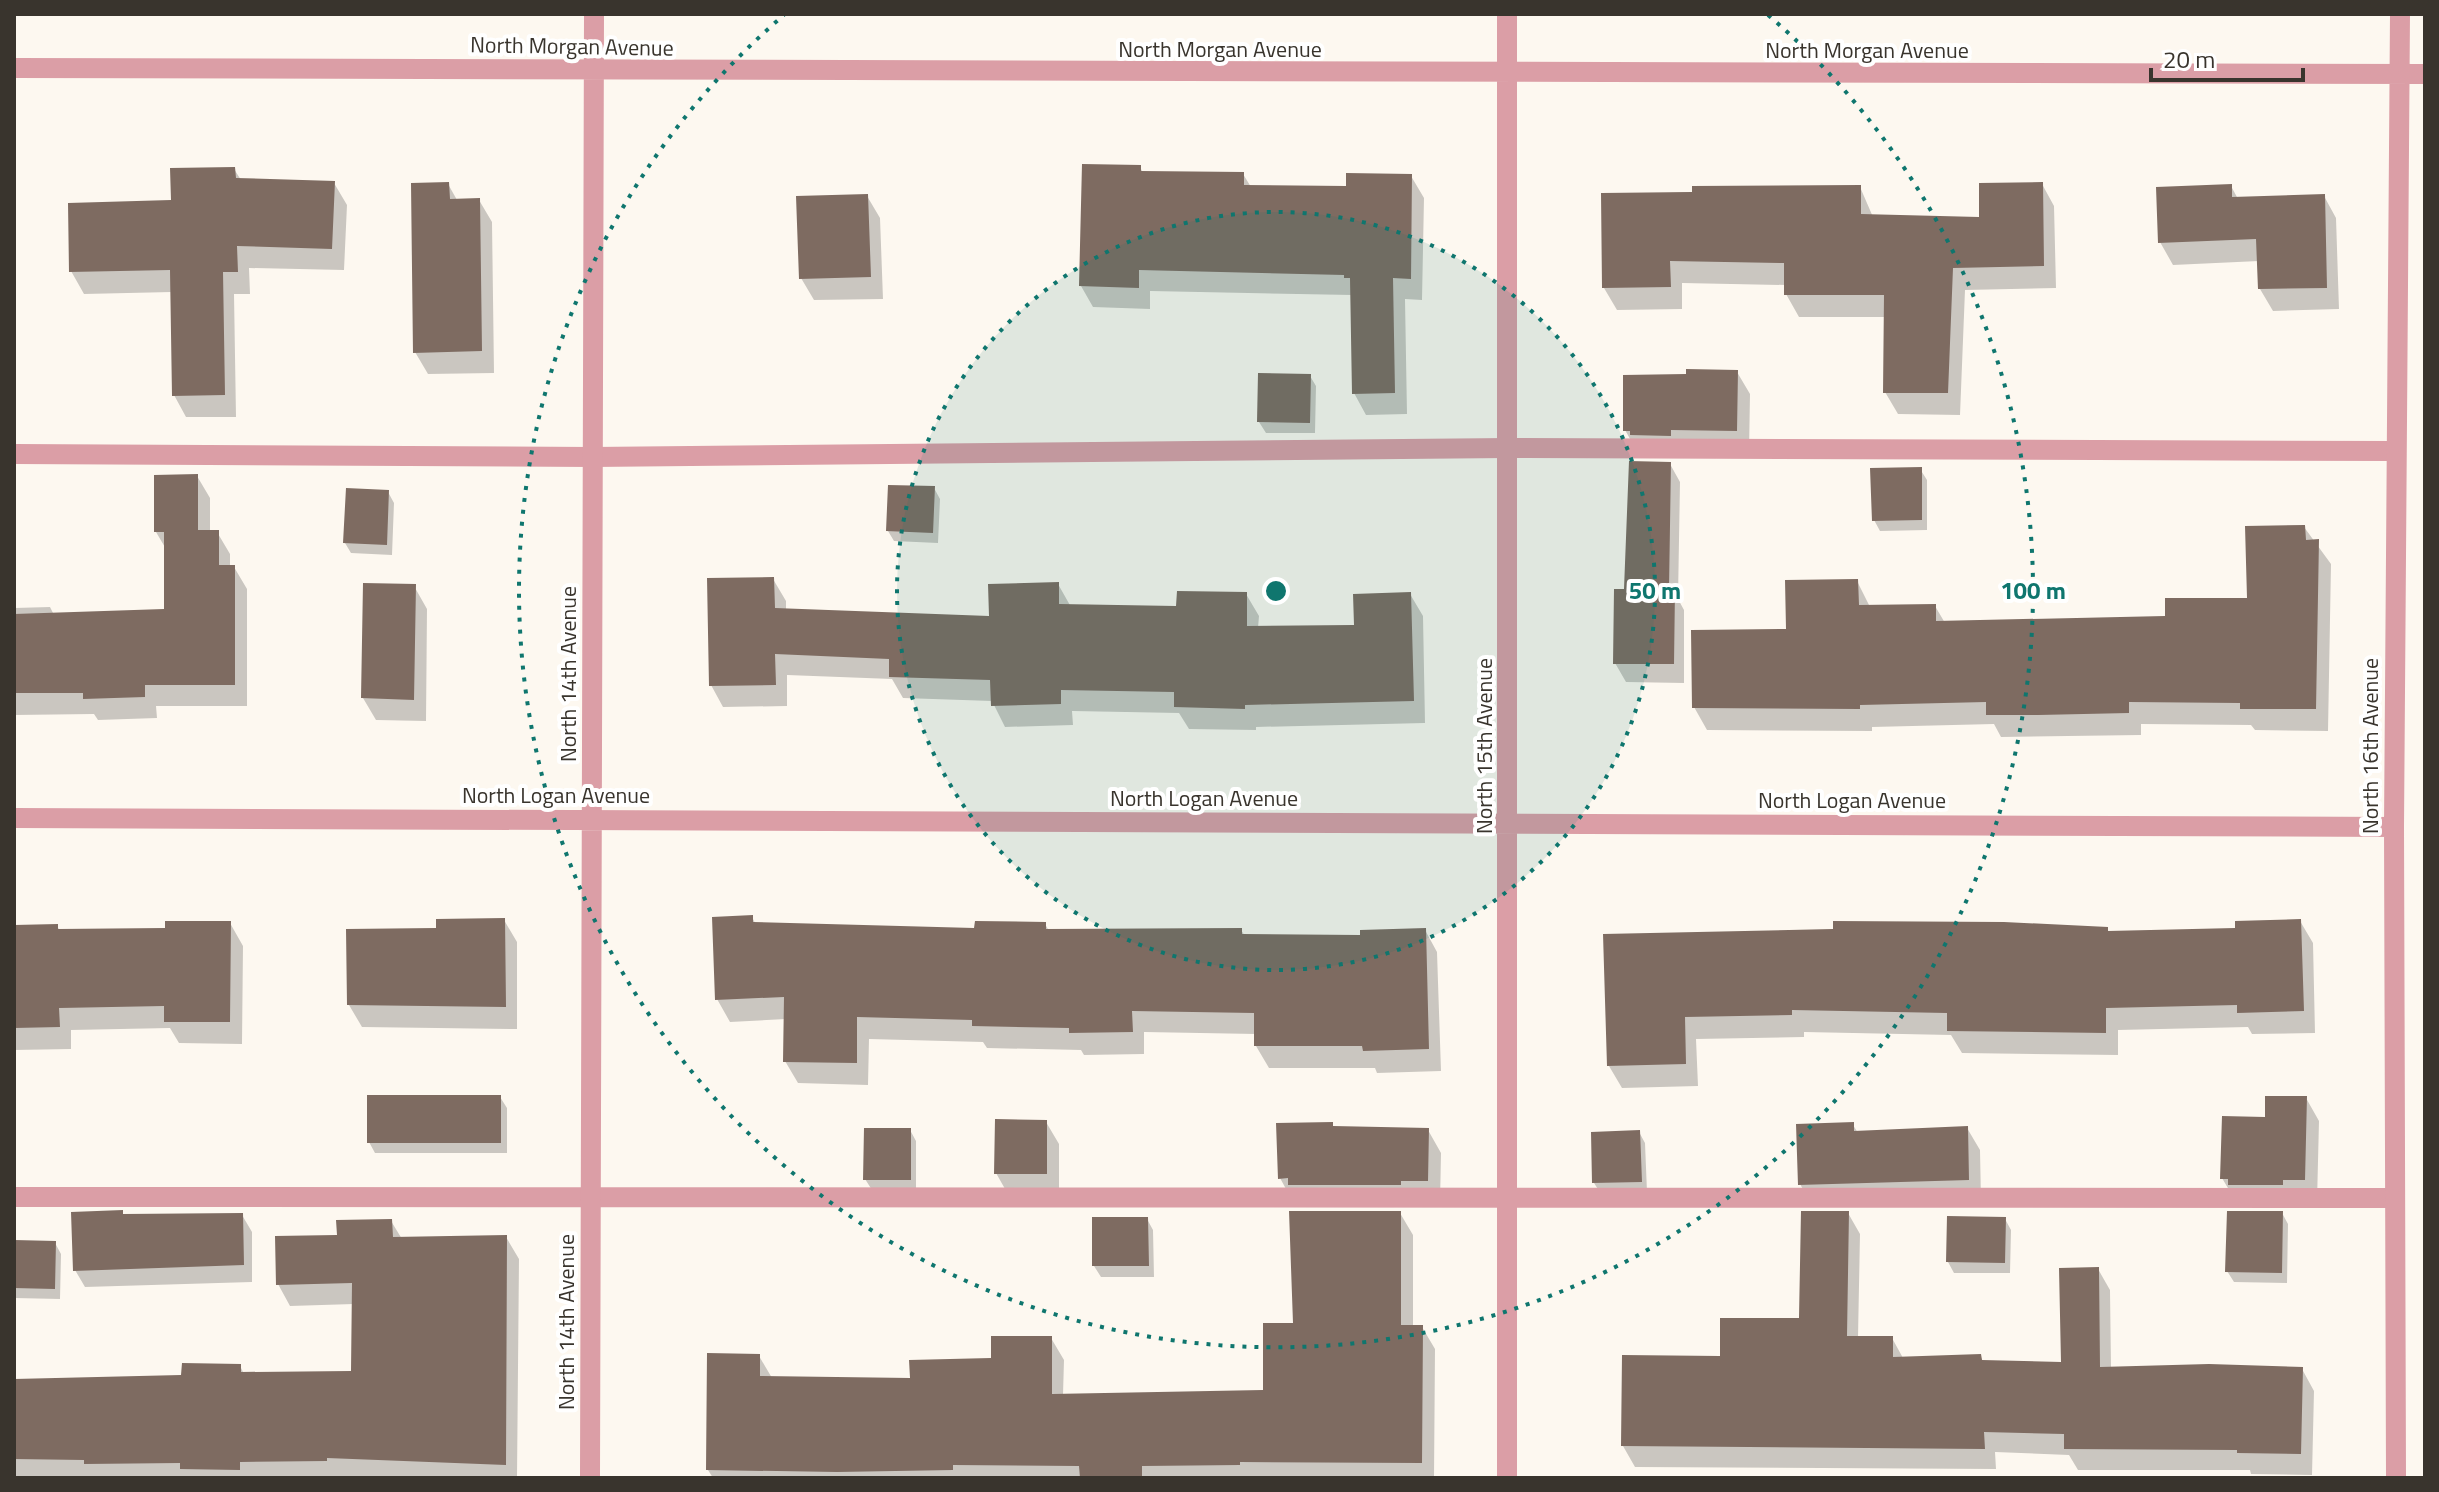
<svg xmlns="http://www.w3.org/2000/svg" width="2439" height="1492" font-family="'Titillium Web',sans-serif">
<rect width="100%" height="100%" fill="#fdf8f0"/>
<!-- shadow -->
<path fill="#0003" d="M1140,167L1143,173L1243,174L1251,187L1347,188L1411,176L1424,198L1422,300L1405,299L1407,414L1366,415L1354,393L1352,295L1150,291V309L1093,307L1081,286Z
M234,169L241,180L334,183L347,205L344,270L249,268L250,294H234L236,417H186L174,395L172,292L84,294L71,271L173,202Z
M448,184L457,200H479L492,222L494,373L428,374L415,352Z
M2042,184L2054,206L2056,288L1965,290L1960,415L1898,414L1885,392L1886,317H1799L1786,294V285L1682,283V309L1617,310L1604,288L1603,195L1860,187L1873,217L1981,219Z
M2231,186L2238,199L2324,196L2336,218L2339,309L2273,311L2260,289L2259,261L2173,265L2160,242Z
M867,196L880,218L883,299L814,300L801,278Z
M1737,372L1750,394L1749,453H1638L1625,430Z
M1310,376L1316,386L1315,433H1266L1259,422Z
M1670,464L1680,482L1678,599L1684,610V683L1626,682L1615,663L1626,591Z
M1920,469L1927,480V530L1880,531L1874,520Z
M197,476L210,498V532H217L230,554V567H234L247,589V706H156L157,718L98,720L94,714L14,715V608L50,607L54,615L166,611V549L156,532Z
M934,488L940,499L938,543L894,541L888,531Z
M388,492L394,503L392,555L351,553L345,543Z
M2304,527L2331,564L2328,731L2255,730L2251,725L2141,724V735L2001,737L1994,724L1872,727V731L1707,730L1694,707L1788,631L1857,581L1870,607L1935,606L1945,623L2167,618L2249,600Z
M773,579L786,601V610L991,618L1058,584L1071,607L1178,608L1246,594L1259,616L1258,628L1356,627L1410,594L1423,616L1425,723L1256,727V730L1189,729L1179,713L1072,711L1073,725L1005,727L992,701L903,698L892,679L787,675V706L723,707L711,685Z
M414,586L427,609L426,721L376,720L363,698Z
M752,917L756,925L976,930L1045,924L1049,931L1241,930L1245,936L1362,937L1425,930L1437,952L1441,1071L1377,1073L1375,1068H1269L1256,1046V1034L1144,1032V1054L1084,1055L1081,1050L987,1048L983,1042L869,1039L868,1085L798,1083L785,1061L786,1019L730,1022L717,999Z
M504,920L517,942V1029L362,1027L349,1005L438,929Z
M2300,921L2313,943L2315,1033L2252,1034L2248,1027L2118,1030V1055L1962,1053L1951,1035L1804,1032V1037L1696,1039L1698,1086L1622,1088L1609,1066L1605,936L2107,929L2110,933L2237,930Z
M230,923L243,946L242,1044L179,1043L170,1028L71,1030V1049L14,1050V927L57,926L60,931L167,930Z
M500,1097L507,1108V1153H375L369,1142Z
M2306,1098L2319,1121L2317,1202L2235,1200L2222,1178L2267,1119Z
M1046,1122L1059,1144V1196H1009L996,1173Z
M1332,1124L1335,1129L1428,1130L1441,1153L1440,1203L1292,1200L1280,1178Z
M1853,1125L1858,1133L1967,1128L1980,1150L1981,1202L1813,1207L1800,1184Z
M910,1130L916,1141V1191L872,1190L865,1179Z
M1639,1132L1645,1143L1647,1192L1601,1194L1594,1183Z
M1400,1213L1413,1235V1327H1422L1435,1349L1434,1478H713L708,1470L759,1356L772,1378L912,1380L993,1360L1051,1338L1064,1360L1063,1395L1265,1392L1295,1325Z
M1848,1213L1860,1234L1858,1338H1892L1903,1358L1980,1356L1984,1363L2063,1364L2098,1269L2110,1290L2111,1368L2302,1369L2314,1391L2312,1475L2251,1474L2250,1470H2078L2069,1455L1995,1452L1996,1469L1635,1467L1623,1446L1722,1358L1801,1320Z
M2282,1213L2288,1224L2287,1283L2234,1282L2227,1271Z
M242,1215L252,1232V1282L85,1287L75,1270L124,1216Z
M1147,1219L1153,1230L1154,1277H1101L1094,1266Z
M2005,1219L2011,1230L2010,1273H1954L1948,1262Z
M391,1221L402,1239L506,1237L519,1259L517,1478H14V1381L183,1377L240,1366L244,1374L353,1373L354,1304L290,1306L278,1284L339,1237Z
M14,1242L55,1243L61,1254L60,1299L14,1298Z"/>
<!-- building -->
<path fill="#7e6b61" d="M1082,164L1141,165V171L1244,172V185L1346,186V173L1412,174L1411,279L1393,278L1395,393L1352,394L1350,278H1344V275L1139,270V288L1079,286Z
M235,167L236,178L335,181L332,249L237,246L238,272H223L225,395L172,396L170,270L69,272L68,203L171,200L170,168Z
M449,182L450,199L480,198L482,351L413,353L411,183Z
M2043,182L2044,266L1953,268L1948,393H1883L1884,295H1784V263L1670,261L1671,287L1602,288L1601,193L1692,192V186L1861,185V214L1979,217V183Z
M2232,184V197L2325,194L2327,288L2258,289L2256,239L2158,243L2156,187Z
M868,194L871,277L799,279L796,196Z
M1686,369L1738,370L1737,431L1671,430V436L1630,435V431H1623V375L1686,374Z
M1258,373L1311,374L1310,423L1257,422Z
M1629,461L1671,462L1669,589H1675L1674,664H1613L1614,589H1624Z
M1922,467V520L1872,521L1870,468Z
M198,474V530H219V565H235V685H145V697L83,699V693H14V614L164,609V532H154V475Z
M888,485L935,486L933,533L886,531Z
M346,488L389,490L387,545L343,543Z
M2305,525L2306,540L2319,539L2316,709H2240V703L2129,702V713L2038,715H1986V702L1860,705V709L1692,708L1691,630L1786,629L1785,580L1858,579L1859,605L1936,604V621L2165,616V598H2247L2245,526Z
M774,577L775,608L989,616L988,584L1059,582V604L1176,606L1177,591L1247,592V626L1354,625L1353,594L1411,592L1414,701L1245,705V709L1174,707V692L1061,690V704L991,706L990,680L889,677V659L775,654L776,685L709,686L707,578Z
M363,583L416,584L414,700L361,698Z
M753,915V922L974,928L975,921L1046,922V929L1242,928V934L1360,935V930L1426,928L1429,1049L1363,1051L1362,1046H1254V1013L1132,1011L1133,1032L1069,1033V1028L972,1026V1020L857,1017V1063L783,1062L784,997L715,1000L712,917Z
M505,918L506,1007L347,1005L346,929L436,928V919Z
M2301,919L2304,1011L2237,1013V1005L2106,1008V1033L1947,1031V1013L1792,1010V1015L1685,1017L1686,1064L1607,1066L1603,934L1833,929V921L2004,922L2108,927V931L2235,928V921Z
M165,921H231L230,1022H164V1006L59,1008L60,1027L14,1028V925L58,924V929L165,928Z
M367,1095H501V1143H367Z
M2265,1096H2307L2305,1180H2283V1185H2228V1179H2220L2222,1116L2265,1117Z
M995,1119L1047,1120V1174H994Z
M1333,1122V1126L1429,1128L1428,1181H1401V1185H1288V1178L1278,1179L1276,1123Z
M1854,1122V1131L1968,1126L1969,1180L1798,1185L1796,1124Z
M864,1128H911V1180H863Z
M1640,1130L1642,1182L1592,1183L1591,1132Z
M123,1210V1214L243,1213L244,1265L73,1271L71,1212Z
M1289,1211H1401V1325H1423L1422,1463L1240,1462V1465L1142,1466V1478H1080L1079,1466L953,1465V1470L837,1472L706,1470L707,1353L760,1354V1376L910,1378L909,1360L991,1358V1336H1052V1394L1263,1390V1323H1293Z
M1801,1211H1849L1847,1336H1893V1357L1981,1354L1982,1360L2061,1362L2059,1268L2099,1267L2100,1367L2209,1364L2303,1367L2301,1454L2237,1453V1450L2064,1449V1434L1984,1432L1985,1449L1621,1446L1622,1355L1720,1356V1318H1799Z
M2227,1211H2283L2282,1273L2225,1272Z
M1947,1216L2006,1217L2005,1263L1946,1262Z
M1092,1217H1148L1149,1266H1092Z
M392,1219L393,1237L507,1235L506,1465L327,1458V1461L240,1462V1470L180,1469V1463L84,1464V1460L14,1459V1379L181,1375L182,1363L241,1364V1372L351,1371L352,1283L276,1285L275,1236L337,1235L336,1220Z
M14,1240L56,1241L55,1289L14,1288Z"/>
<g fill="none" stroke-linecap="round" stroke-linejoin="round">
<!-- lane -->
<path stroke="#db9ea6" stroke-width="20" d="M14,454L593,457L1508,448L2396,451
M14,1197L2395,1198"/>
<!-- street -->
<path stroke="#db9ea6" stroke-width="20" d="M14,68L2425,74
M14,818L2394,827
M590,1478L594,14
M1507,1478V14
M2396,1478L2394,827L2400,14"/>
</g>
<!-- distance rings -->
<circle cx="1276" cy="591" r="379" fill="#0f766e" fill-opacity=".12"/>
<g fill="none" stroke="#0f766e" stroke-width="4" stroke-dasharray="4 8">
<circle cx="1276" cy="591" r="379"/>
<path d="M1768 15A757 757 0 1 1 784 15"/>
</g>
<g text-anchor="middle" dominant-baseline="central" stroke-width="8" stroke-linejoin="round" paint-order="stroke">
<!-- street labels -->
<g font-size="22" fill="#39342d" stroke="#fff">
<text transform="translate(572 46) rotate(1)">North Morgan Avenue</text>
<text x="1220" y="49">North Morgan Avenue</text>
<text x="1867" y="50">North Morgan Avenue</text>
<text transform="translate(568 674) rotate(-90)">North 14th Avenue</text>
<text transform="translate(1484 746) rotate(-90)">North 15th Avenue</text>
<text transform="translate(2370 746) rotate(-90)">North 16th Avenue</text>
<text x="556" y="795">North Logan Avenue</text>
<text x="1204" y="798">North Logan Avenue</text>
<text x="1852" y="800">North Logan Avenue</text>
<text transform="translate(566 1322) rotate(-90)">North 14th Avenue</text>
</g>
</g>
<circle cx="1276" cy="591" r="12" fill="#0f766e" stroke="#fff" stroke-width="4"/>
<g font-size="24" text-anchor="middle" font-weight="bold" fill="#0f766e" stroke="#fff" stroke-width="8" stroke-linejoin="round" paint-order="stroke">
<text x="1655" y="599">50 m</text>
<text x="2033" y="599">100 m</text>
</g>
<!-- border -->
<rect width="2439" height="1492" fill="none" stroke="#39342d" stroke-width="32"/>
<!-- scale -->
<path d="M2151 68v12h152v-12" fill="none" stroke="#39342d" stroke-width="4"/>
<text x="2163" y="68" font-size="24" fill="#39342d" stroke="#ffffff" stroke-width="6" paint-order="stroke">20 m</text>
</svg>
